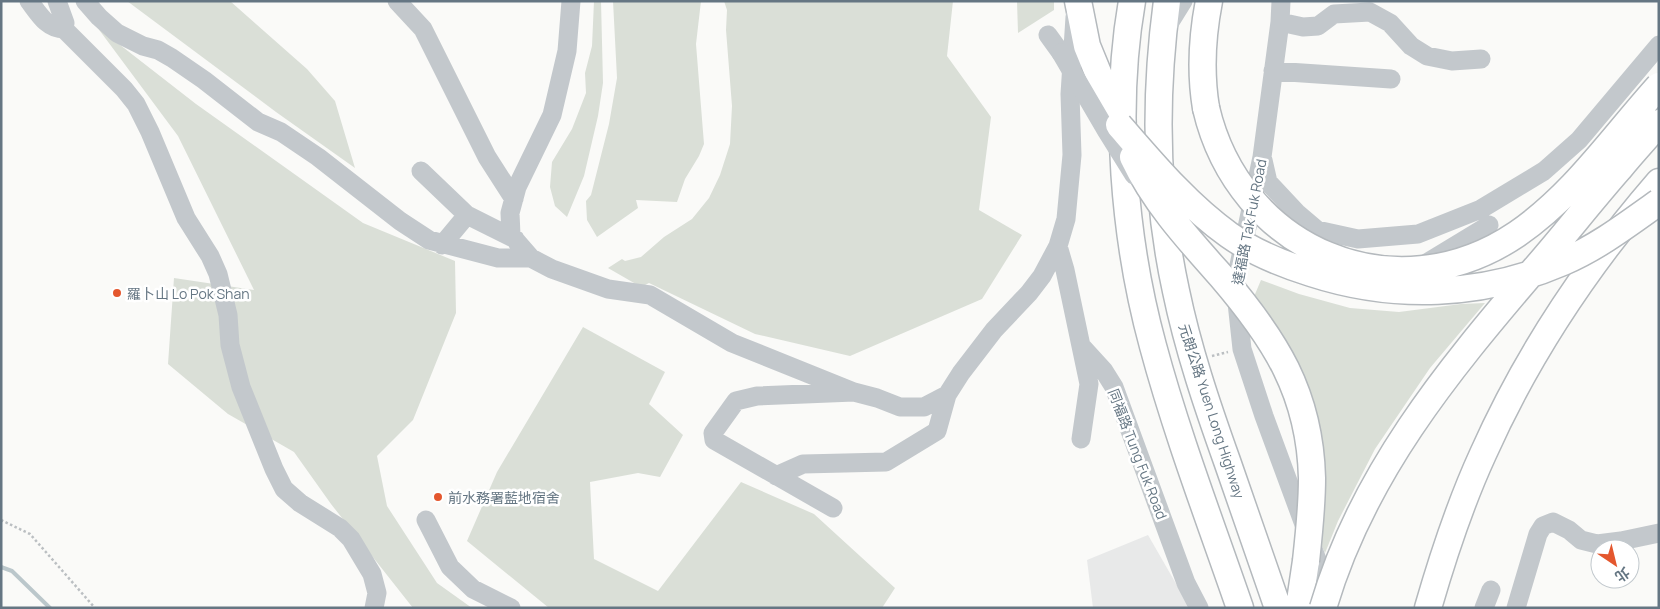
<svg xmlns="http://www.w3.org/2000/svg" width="1660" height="609" font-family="Manrope,'Noto Sans TC',sans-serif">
<rect width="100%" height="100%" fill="#fafaf8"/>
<!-- built -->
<path fill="#e8e9e9" d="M1148,535L1190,608H1093L1087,560Z"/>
<!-- green -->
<path fill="#dadfd7" d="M127,1H230L307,69L335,101L355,168L276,112Z
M594,1H601L603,83L598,116L584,176L567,217L555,206L550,187L552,162L572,129L586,93L585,73L592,46Z
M613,1H701L696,44L704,144L699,156L685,179L677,202L636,200L638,208L597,237L587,220L586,201L591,195L609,124L617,78Z
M724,1H953L947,56L991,117L979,210L1022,235L982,299L850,356L755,334L649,283L641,287L608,268L622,259L625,261L641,257L664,237L692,219L709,198L720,175L730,144L732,106L726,30L727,10Z
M1017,1H1054V10L1018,33Z
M97,27L196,104L363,223L455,261L456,313L413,420L377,456L387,506L437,583L472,608H413L331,504L294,452L228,414L168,364L174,278L254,290L178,136Z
M1261,280L1299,294L1350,308L1399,312L1461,304L1485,303L1430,368L1375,449L1338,521L1325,553L1316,533L1321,500L1253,299Z
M583,327L665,372L649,404L683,435L660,477L638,473L590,482L594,559L658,591L741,482L814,514L895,588L882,608H549L467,541L497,472Z"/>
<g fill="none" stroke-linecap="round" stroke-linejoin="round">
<!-- stream -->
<path stroke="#bbc7cb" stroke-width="4" d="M1,567L12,571L50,608"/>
<defs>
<path id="highway" d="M1078,1L1087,46L1119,124
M1132,1C1113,110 1124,240 1153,346C1177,435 1210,521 1240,608
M1167,1C1154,98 1155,195 1176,291C1188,349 1207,405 1227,461C1244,510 1261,559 1278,608
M1206,108C1200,72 1202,37 1209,1
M1299,608L1306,561
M1428,608C1443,556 1460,504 1483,454C1527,355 1588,264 1659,182"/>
</defs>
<!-- highway casing -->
<use href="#highway" stroke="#b4b9bd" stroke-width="29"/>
<!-- path -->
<path stroke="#bbbfc2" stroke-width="2.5" stroke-dasharray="2.5 2.5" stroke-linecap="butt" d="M1212,356L1228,352
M1,520L30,534L95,608"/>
<!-- minor -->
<path stroke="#c3c8cc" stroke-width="19" d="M29,1C39,14 47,29 64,29L65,23L57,1
M85,1L99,17L117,33L143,46L158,50L172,58L204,80L258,122L281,132L318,157L400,221L429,240L498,258H531L552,269L608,289L650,295L732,343L854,392
M397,1L423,29L487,157L514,199
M1281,1L1280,22L1262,157L1235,284L1242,349L1264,416L1330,595
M1280,22L1303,27L1318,26L1334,14L1370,12L1390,23L1411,46L1427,56L1452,61L1481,59
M64,29L124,89L136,104L150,132L186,218L210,256L218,274L228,315L230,345L241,387L274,469L284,489L300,503L340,528L351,539L372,574L377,593L374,608
M1165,30L1183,1
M1048,35L1061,53
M1273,71L1391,79
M1263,160L1268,182L1297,213L1317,230L1358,239L1418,234L1481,209L1544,171L1579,140L1659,45
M421,171L467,215L515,239
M442,245L467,215
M1058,246L1065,270L1089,384L1081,439
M531,258L511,235L510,213L517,187L552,115L567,51L571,1
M1428,262L1489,225
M1083,348L1104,371L1114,387L1186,583L1199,608
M776,476L803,464L886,462L937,431L947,395
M833,508L714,440L713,433L736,401L757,396L854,392L877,398L900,407H924L947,395L961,373L994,330L1029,293L1042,276L1058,246L1066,219L1072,155L1070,94L1075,17
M426,520L450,567L473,589L511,608
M1484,608L1491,590
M1516,608L1538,534L1543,526L1553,522L1569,530L1581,540L1597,544L1621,541L1659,533"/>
<!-- highway -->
<use href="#highway" stroke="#fff" stroke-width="26"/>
<defs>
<path id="highway-bridge" d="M1206,108C1239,250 1394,317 1517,234C1574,195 1613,137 1659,86
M1119,125C1152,163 1187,205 1229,235C1253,252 1282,264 1311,273C1394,300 1482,297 1563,262C1598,247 1628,224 1659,202
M1133,157C1154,202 1188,239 1221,276C1275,339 1310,393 1312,478C1312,506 1309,534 1306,561
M1323,608C1362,475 1446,373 1534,270C1563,237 1590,202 1619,169C1632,153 1646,138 1659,123"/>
</defs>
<!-- highway-bridge casing -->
<use href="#highway-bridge" stroke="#b4b9bd" stroke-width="29" stroke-linecap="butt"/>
<!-- minor-bridge -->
<path stroke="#c3c8cc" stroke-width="19" d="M1061,53L1106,130L1134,175"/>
<!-- highway-bridge -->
<use href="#highway-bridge" stroke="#fff" stroke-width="26"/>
</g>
<!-- markers -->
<g fill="#e4572e" stroke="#fff" stroke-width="2">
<circle cx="117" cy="293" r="5"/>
<circle cx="438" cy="497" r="5"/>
</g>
<g text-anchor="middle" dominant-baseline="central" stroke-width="5" stroke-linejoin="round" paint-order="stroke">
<!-- street labels -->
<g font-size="14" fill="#657683" stroke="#fff">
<text transform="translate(1249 222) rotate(-79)">達福路 Tak Fuk Road</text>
<text transform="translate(1212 411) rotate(72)">元朗公路 Yuen Long Highway</text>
<text transform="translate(1138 454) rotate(69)">同福路 Tung Fuk Road</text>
</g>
<!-- poi labels -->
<g font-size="14" fill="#657683" stroke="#fff" text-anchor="start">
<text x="127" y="293">羅卜山 Lo Pok Shan</text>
<text x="448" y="497">前水務署藍地宿舍</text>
</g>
</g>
<!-- border -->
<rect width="1660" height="609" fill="none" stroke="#657683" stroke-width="5"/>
<!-- north arrow -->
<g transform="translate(1615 564) rotate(145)"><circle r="24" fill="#ffffff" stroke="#c1c8cd"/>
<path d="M0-4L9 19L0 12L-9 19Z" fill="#e4572e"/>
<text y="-8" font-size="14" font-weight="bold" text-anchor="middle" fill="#657683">北</text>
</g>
</svg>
